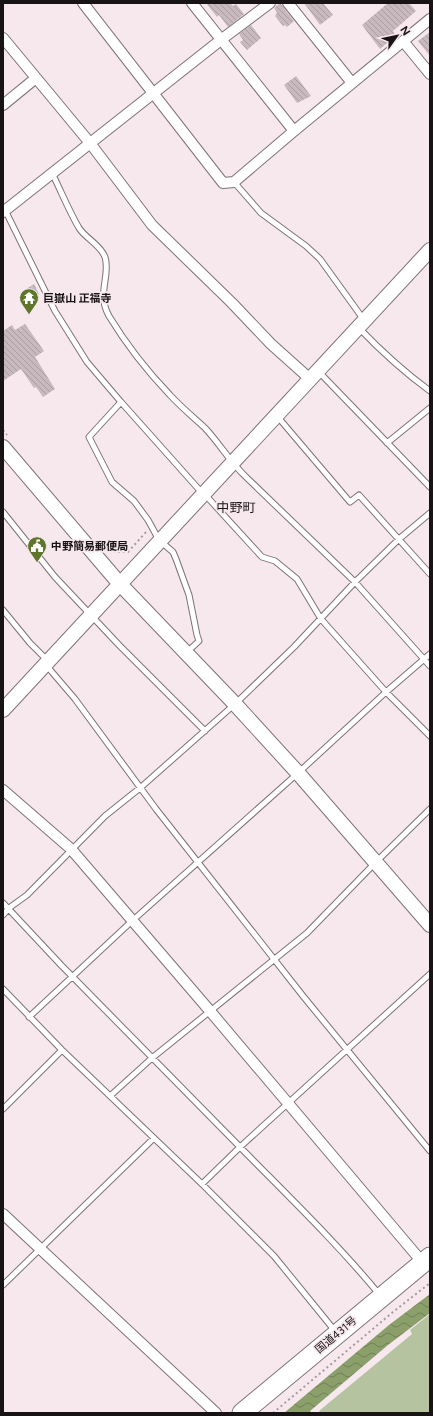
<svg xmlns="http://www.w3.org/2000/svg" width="433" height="1416" font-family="Figtree,'Noto Sans JP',sans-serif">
<defs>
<pattern id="water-waves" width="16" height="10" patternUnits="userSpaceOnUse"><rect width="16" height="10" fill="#8b9f6a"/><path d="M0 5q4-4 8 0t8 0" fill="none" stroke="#718056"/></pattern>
<pattern id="building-back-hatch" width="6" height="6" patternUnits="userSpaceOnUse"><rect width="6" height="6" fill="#c7b9be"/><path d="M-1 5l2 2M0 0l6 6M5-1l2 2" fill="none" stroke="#aa9ea2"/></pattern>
</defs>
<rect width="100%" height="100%" fill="#f7e8ee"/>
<!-- park -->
<path fill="#b5c3a1" d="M430,1314V1413H321L319,1411L412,1334L410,1330Z"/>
<!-- water -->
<path fill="url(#water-waves)" d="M430,1294V1313L388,1345L310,1411L312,1413H284L389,1325Z"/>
<!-- building -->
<path fill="url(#building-back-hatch)" d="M206,3H230L233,6L236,4L244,14L228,27L219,15L217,17Z
M280,3L294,21L287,27L285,25L283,26L275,16L277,13L274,8Z
M304,3H323L333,15L320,25Z
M388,3H409L416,11L393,31L397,38L389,45L387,43L380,49L362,25Z
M251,25L261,38L247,50L240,42L243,40L239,34Z
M430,32V56L418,41Z
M296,76L311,96L297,103L284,85Z
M34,284L39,294L28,300L23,291Z
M25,324L44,351L35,357L55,389L43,397L36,387L34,388L21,369L3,381V331L12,325L15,330Z"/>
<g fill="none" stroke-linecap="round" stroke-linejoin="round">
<defs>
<path id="lane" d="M52,173C61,191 69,211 79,228C86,239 100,244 105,257C111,276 96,293 109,316C126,344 147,371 170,395C181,407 193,417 205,428C220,444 230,462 246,477L355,582L430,666
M234,182L261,213L306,246L320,259L364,320
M5,210L55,311L87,362L121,402L203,494L209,499L262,557L275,561L297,579L321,619L386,692L430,736
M359,328C381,351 404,372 430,391
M319,372L430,487
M121,402L89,437L112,482L134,501L148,520L159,540L173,552L176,559L189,595L197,635L199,641L187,652
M277,416L350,502L359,495L430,574
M387,443L430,408
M3,512L55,577L119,645L205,731
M3,610L30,643L47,660
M46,665L75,699L156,809L303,996L430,1151
M3,903L61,965L240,1147L430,974
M3,915L9,908L27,895L105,816L140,788L235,704L294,647L355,582L399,539L430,513
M3,989L62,1050L202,1184L274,1256L335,1331
M29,1017L132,921L298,773L386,692L430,654
M110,1096L152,1058L307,933L376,862L430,809
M3,1109L62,1050
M202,1184L240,1147C287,1195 336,1242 379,1294
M3,1285L154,1138"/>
<path id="street" d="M83,3L223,183L234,182L294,131L430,19
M192,3L294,131
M288,3L352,83
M3,38L90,143L152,225L232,303L271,344L310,379
M403,41L430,74
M3,105L36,78
M3,212L222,39L270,3
M3,790L71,849L210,1011L423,1263
M3,1214L216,1413"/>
<path id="secondary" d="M3,447L119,583L235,704L298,773L430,925
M3,710L430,250"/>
<path id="highway" d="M242,1413L430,1257"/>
</defs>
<!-- lane casing -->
<use href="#lane" stroke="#7e7276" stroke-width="7"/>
<!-- street casing -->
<use href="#street" stroke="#7e7276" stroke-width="12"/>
<!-- secondary casing -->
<use href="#secondary" stroke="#7e7276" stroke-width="16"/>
<!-- highway casing -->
<use href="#highway" stroke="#7e7276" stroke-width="21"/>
<!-- path -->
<path stroke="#a69a9f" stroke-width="2" stroke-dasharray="2 3" stroke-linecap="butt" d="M3,430L7,435
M108,550L118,552H128L146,532
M273,1413L393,1312L430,1283"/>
<!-- lane -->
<use href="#lane" stroke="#fff" stroke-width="5"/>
<!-- street -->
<use href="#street" stroke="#fff" stroke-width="10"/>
<!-- secondary -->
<use href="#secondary" stroke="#fff" stroke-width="14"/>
<!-- highway -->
<use href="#highway" stroke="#fff" stroke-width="19"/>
</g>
<!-- icons -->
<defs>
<symbol id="temple-pin" viewBox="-11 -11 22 30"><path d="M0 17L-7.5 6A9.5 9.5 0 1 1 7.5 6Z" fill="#5d7629" stroke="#f7e8ee"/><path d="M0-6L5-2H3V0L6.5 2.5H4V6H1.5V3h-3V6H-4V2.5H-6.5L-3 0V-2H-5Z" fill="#fff"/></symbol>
<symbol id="civic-pin" viewBox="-11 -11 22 30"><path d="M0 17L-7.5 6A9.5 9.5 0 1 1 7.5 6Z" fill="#5d7629" stroke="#f7e8ee"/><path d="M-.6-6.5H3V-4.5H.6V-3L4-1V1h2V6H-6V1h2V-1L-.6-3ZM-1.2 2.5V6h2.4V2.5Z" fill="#fff"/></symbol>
</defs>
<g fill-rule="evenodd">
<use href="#temple-pin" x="18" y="287" width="22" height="30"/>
<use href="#civic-pin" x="26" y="535" width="22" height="30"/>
</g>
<g text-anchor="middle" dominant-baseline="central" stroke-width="3.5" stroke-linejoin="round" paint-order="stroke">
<!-- poi labels -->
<g font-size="11" font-weight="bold" fill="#181315" stroke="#f7e8ee" text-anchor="start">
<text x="43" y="298">巨嶽山 正福寺</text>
<text x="51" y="546">中野簡易郵便局</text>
</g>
<!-- street labels -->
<g font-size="11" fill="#181315" stroke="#f7e8ee">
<text transform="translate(336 1335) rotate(-40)">国道431号</text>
</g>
<!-- quarter labels -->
<g font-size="13" fill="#181315" stroke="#f7e8ee">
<text x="236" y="507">中野町</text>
</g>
</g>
<!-- border -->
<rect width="433" height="1416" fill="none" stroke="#181315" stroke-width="8"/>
<!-- north arrow -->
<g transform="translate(397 36) rotate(57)" stroke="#f7e8ee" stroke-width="3" paint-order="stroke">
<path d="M0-3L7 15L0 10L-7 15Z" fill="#181315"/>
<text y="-6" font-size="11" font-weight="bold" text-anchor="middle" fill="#181315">N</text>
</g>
</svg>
